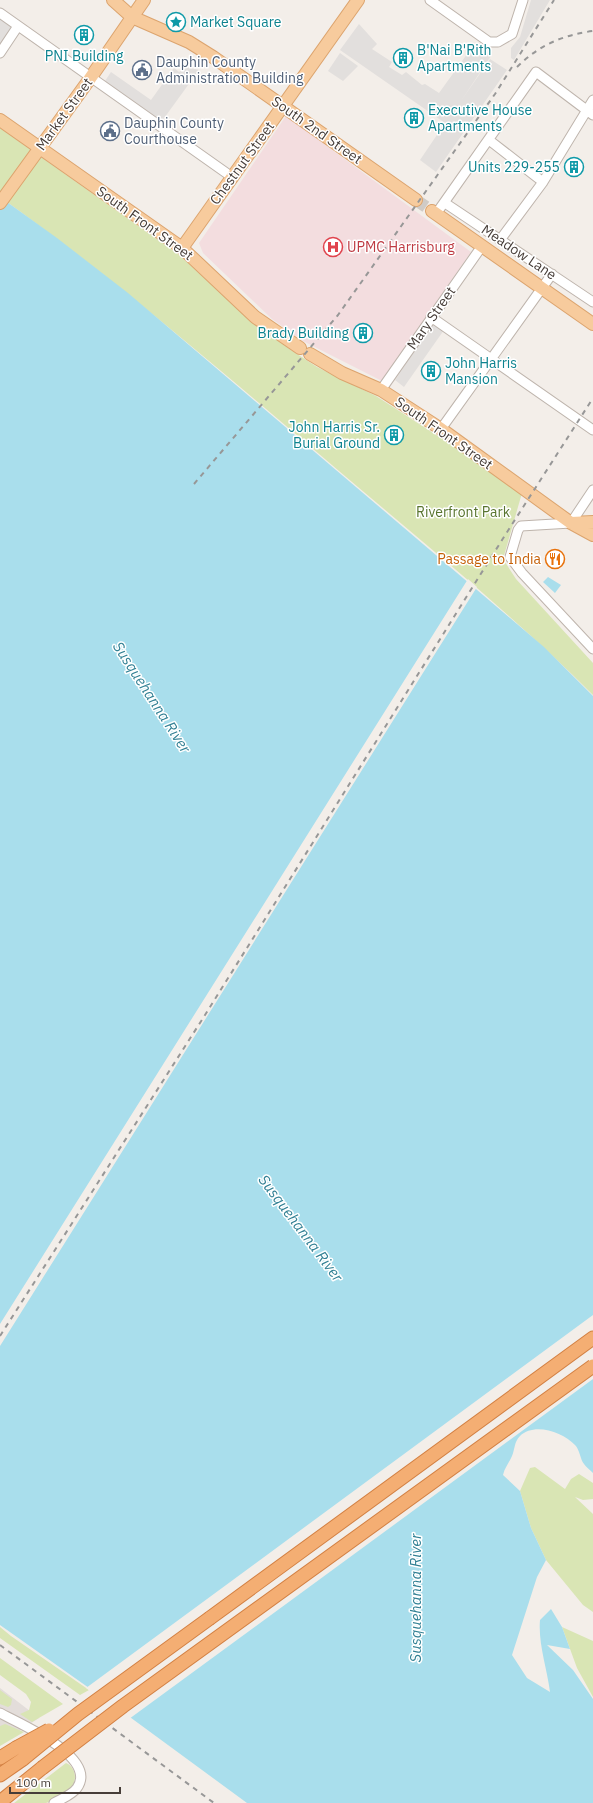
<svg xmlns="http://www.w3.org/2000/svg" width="593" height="1803" font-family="'IBM Plex Sans',sans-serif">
<rect width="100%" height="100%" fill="#f3eee9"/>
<!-- industrial -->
<path fill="#e3ddda" d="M0,1688L39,1718L0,1743Z"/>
<!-- medical -->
<path fill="#f3dddf" d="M286,116L471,252L382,381L303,341L272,319L203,253L199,243Z"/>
<!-- green -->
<path fill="#d9e5b4" d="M0,128L178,254L248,318L291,350L317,367L376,396L478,462L522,493L503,559L516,579L593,663V695C513,615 425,544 339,471C228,377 119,282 0,197Z
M535,1467L565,1489L571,1479L579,1474L593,1483V1499L583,1500L575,1497L593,1514V1612L583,1605L546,1560L531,1528L520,1491L530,1468Z
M0,1627L11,1636L89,1690L80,1695L0,1638Z
M562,1627L593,1641V1697L577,1668Z
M0,1658L63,1704L32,1722L20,1714L29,1710L31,1702L26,1694L0,1675Z
M0,1690L12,1699L11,1705L8,1707L0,1704Z
M5,1724L24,1732L0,1746V1726Z
M66,1763C76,1767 78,1781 70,1789C65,1794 53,1801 46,1803C37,1803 24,1803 14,1803Z"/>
<!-- parking -->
<path fill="#e2dfdd" d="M531,0H550L514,60L511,58V48L520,37Z
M0,17L16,27L0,49Z
M359,24L377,44L372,49L392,62L389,67L402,75L406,72L422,85L425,84L439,93L470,50L476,53L479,48L491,56L461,101L490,59L507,70L436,172L420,160L445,123L340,50Z
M340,53L358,66L343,81L328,71Z
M187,67L199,70L162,121L105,81L111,72L151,100L166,79L171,83L176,76L170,73L174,68L179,72Z
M433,324L444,330L404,387L395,380Z"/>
<!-- water -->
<path fill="#a9deec" d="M0,197L57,238L128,293L544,647L593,696V1473C590,1470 586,1467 584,1464C580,1459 580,1450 575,1445C563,1432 534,1422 520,1436C514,1442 515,1449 512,1456C509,1463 505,1467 503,1475L520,1491L531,1528L546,1560L537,1577L512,1655L527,1678L550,1692C547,1668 538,1644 540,1620L551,1609L562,1627L570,1649L547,1645L573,1670L593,1699V1803H247L123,1712L0,1625Z
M548,577L561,585L555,593L543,582Z"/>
<!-- pier -->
<path fill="#f3eee9" d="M468,579L477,587L0,1346V1324Z
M593,1315V1379L129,1719L86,1688Z"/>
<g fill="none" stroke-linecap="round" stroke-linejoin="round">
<!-- major-tunnel -->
<path stroke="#d0cbc6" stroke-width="12" stroke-dasharray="12 6" stroke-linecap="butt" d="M416,200L432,211"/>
<defs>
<path id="minor" d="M430,0L489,42H498L512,34L523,0
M0,13L232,177
M0,53L18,26
M489,140L543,182
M445,203L593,302
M436,214L536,72L593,115
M500,240L543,182L593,100
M431,317L593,430
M381,390L482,246
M441,429L552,274
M593,490L571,523L521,526L518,530L510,557L522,573L593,649
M0,1713C18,1723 99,1757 77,1788C72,1795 61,1799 54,1803"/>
<path id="major" d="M113,0L132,17L189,42L213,57L416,200
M0,120L182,248L255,317L300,348
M0,203L89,80L144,0
M432,211L593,324
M182,248L358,0
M310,354L342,373L381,390L441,429L571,523L593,535
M571,523L593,522"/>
<path id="highway" d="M210,1618L593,1338
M0,1758L16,1748
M0,1775L23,1759
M0,1802L42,1768"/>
</defs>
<!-- minor casing -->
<use href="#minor" stroke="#beb4ac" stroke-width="11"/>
<!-- major casing -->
<use href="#major" stroke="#dca46e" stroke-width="14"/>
<!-- highway casing -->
<use href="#highway" stroke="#d38043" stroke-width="15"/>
<!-- minor -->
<use href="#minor" stroke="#fff" stroke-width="9"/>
<!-- major -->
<use href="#major" stroke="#f7cb9d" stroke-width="12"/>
<!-- highway -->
<use href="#highway" stroke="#f4ae73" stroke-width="13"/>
<!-- rail -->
<path stroke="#979797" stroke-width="2" stroke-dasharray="5 5" stroke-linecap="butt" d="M517,67C539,45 563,35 593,31
M194,484L338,315L495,94L554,0
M0,1336L205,1015L502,540L593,398
M0,1645L214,1803"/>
<defs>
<path id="highway-bridge" d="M16,1748L49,1730
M23,1759L78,1714L210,1618
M42,1768L123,1706L593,1366"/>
</defs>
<!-- highway-bridge casing -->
<use href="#highway-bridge" stroke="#d38043" stroke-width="15" stroke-linecap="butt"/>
<!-- highway-bridge -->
<use href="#highway-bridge" stroke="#f4ae73" stroke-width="13"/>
</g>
<!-- icons -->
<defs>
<symbol id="sight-ring" viewBox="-11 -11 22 22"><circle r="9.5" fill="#fff" stroke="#0f9aa8" stroke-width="1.5"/><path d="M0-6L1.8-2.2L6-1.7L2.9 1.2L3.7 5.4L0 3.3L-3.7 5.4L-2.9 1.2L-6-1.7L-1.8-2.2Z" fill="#0f9aa8"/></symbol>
<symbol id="building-ring" viewBox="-11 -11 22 22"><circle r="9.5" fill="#fff" stroke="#0f9aa8" stroke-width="1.5"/><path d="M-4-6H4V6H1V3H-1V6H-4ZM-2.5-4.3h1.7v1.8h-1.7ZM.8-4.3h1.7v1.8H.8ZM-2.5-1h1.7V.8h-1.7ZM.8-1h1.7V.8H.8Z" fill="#0f9aa8"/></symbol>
<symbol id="civic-ring" viewBox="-11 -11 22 22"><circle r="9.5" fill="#fff" stroke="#5c6f8a" stroke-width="1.5"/><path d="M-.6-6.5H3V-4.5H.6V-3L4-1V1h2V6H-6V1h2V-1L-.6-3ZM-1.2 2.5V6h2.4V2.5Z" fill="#5c6f8a"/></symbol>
<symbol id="hospital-ring" viewBox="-11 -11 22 22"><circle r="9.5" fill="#fff" stroke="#e0444e" stroke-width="1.5"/><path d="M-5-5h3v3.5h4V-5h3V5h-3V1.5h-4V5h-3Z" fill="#e0444e"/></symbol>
<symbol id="restaurant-ring" viewBox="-11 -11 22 22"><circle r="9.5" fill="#fff" stroke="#e8710a" stroke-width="1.5"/><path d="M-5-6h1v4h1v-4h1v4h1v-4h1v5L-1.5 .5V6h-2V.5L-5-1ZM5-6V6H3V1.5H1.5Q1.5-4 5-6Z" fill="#e8710a"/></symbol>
</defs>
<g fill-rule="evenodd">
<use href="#sight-ring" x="165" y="11" width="22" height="22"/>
<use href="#building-ring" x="73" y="24" width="22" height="22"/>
<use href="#building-ring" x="392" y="47" width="22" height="22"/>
<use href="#civic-ring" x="131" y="59" width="22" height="22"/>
<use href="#building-ring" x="403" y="107" width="22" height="22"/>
<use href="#civic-ring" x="99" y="120" width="22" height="22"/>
<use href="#building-ring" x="563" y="156" width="22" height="22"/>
<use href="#hospital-ring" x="322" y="236" width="22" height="22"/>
<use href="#building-ring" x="352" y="322" width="22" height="22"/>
<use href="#building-ring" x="420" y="360" width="22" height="22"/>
<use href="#building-ring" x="383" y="424" width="22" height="22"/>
<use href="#restaurant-ring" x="544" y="548" width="22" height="22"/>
</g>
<g text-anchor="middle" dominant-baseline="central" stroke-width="3" stroke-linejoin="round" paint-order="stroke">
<!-- culture labels -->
<g font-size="14" fill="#0d838f" stroke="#fff" text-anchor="start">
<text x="190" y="22">Market Square</text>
<text x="417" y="50">B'Nai B'Rith<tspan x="417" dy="16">Apartments</tspan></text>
<text x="84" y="56" text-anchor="middle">PNI Building</text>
<text x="428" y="110">Executive House<tspan x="428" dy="16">Apartments</tspan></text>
<text x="560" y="167" text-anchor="end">Units 229-255</text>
<text x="349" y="333" text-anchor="end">Brady Building</text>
<text x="445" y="363">John Harris<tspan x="445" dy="16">Mansion</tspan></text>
<text x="380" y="427" text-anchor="end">John Harris Sr.<tspan x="380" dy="16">Burial Ground</tspan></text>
</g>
<!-- service labels -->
<g font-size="14" fill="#4e5e75" stroke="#fff" text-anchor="start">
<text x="156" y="62">Dauphin County<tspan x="156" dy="16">Administration Building</tspan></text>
<text x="124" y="123">Dauphin County<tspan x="124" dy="16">Courthouse</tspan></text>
</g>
<!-- street labels -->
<g font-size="14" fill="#463d38" stroke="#fff">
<text transform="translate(64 114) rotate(-54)">Market Street</text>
<text transform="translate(317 130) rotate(35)">South 2nd Street</text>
<text transform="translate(242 163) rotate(-54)">Chestnut Street</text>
<text transform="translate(145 223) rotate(36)">South Front Street</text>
<text transform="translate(519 252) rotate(34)">Meadow Lane</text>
<text transform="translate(431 318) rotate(-55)">Mary Street</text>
<text transform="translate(444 433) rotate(35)">South Front Street</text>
</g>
<!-- health labels -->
<g font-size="14" fill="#be3a42" stroke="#fff" text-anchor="start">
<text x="347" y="247">UPMC Harrisburg</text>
</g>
<!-- park labels -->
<g font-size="14" fill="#58742e" stroke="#fff">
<text x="463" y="512">Riverfront Park</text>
</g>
<!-- food labels -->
<g font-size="14" fill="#c56008" stroke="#fff" text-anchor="end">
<text x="541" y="559">Passage to India</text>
</g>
<!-- water labels -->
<g font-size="15" font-style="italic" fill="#318094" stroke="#fff">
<text transform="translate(152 697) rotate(57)">Susquehanna River</text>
<text transform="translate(301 1228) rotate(53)">Susquehanna River</text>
<text transform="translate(415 1598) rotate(-90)">Susquehanna River</text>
</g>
</g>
<!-- scale -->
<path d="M10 1787v6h110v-6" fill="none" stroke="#463d38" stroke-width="2"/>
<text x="16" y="1787" font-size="12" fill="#463d38" stroke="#ffffff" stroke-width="3" paint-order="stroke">100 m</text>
</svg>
